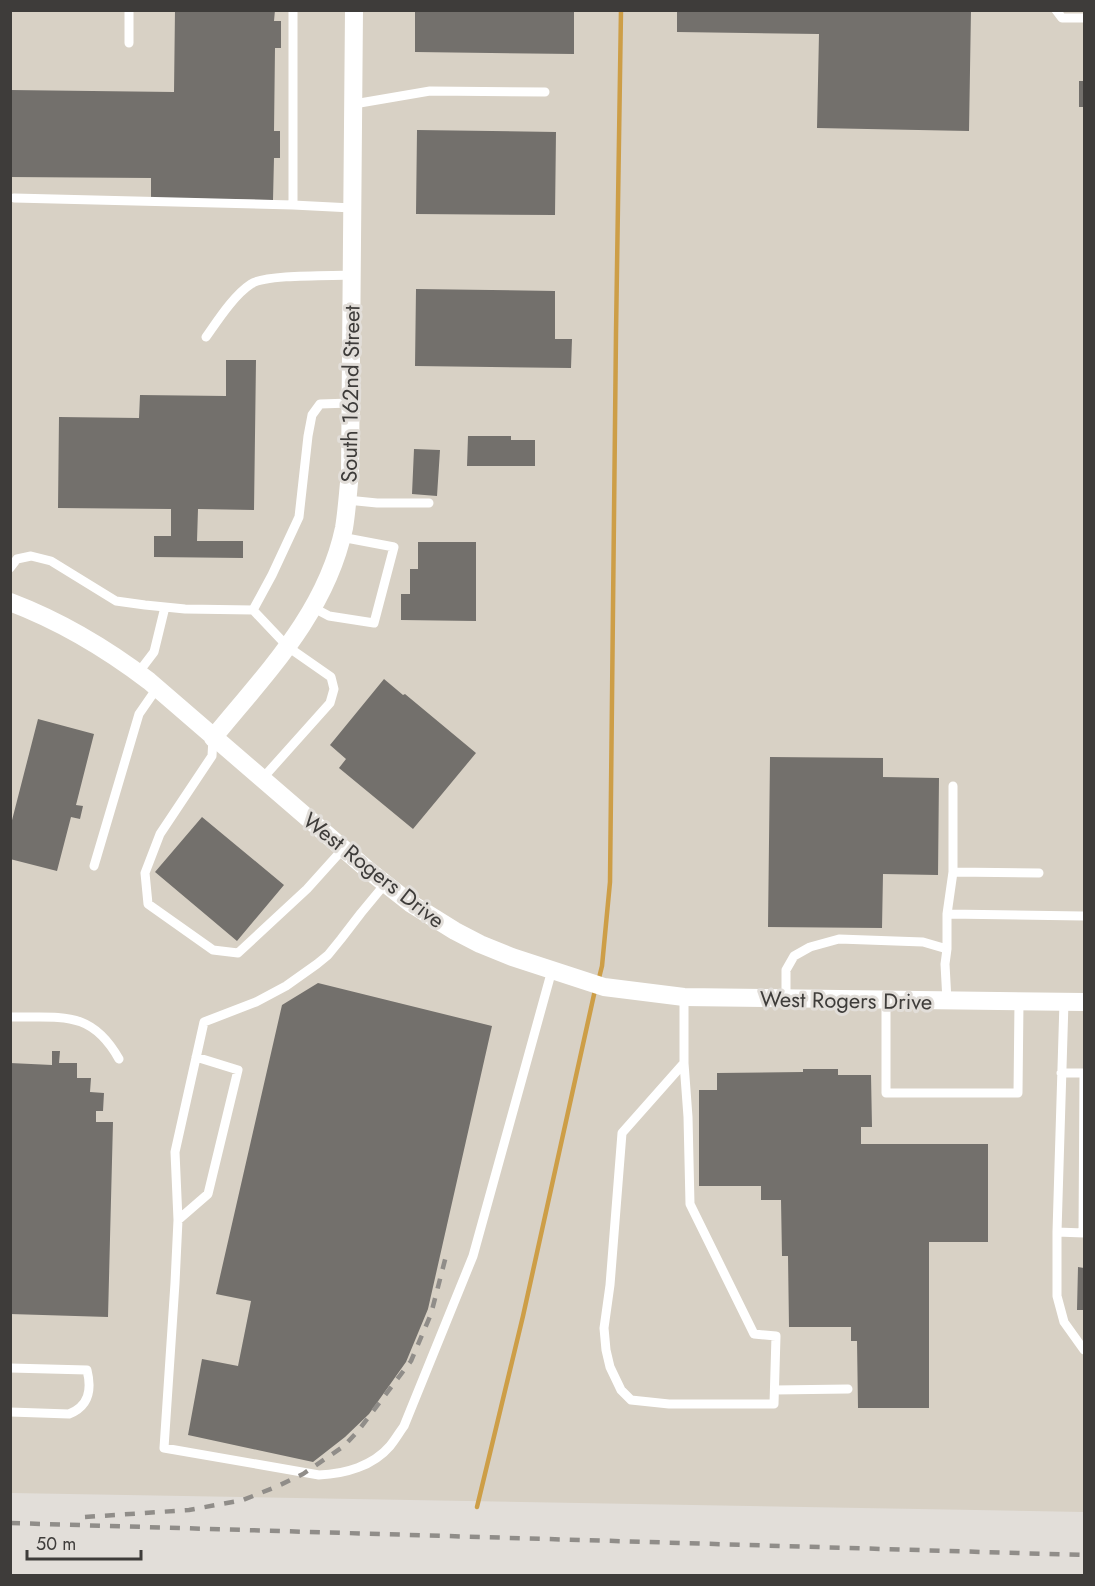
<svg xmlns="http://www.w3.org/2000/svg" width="1095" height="1586" font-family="Jost,sans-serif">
<rect width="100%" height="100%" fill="#e2ded9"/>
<!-- built -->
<path fill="#d8d1c5" d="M11,11H1084V1512L11,1493Z"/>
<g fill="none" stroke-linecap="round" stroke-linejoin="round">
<!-- stream -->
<path stroke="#cd9e47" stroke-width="4.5" d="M598,982L602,966L610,882L616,333L621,10
M477,1507L523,1316L595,990"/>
</g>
<!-- building -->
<path fill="#73706c" d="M175,10H275L274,21H281V48H275L274,131H280V158H274L273,200L151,198V178L10,177V90L174,92Z
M415,10H574V54L415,52Z
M677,10H971L969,131L817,128L819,34L677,32Z
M1079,81H1084V107H1079Z
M417,130L556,132L555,215L416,214Z
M416,289L555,291V339H572L571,368L415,366Z
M226,360H256L254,510L198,509L197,541H243V558L154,557V536H171V509L58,508L59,417L139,418L140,395L226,396Z
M468,436H511V440H535V466H467Z
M414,449L440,450L437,496L412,494Z
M418,542H476V621L401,620V594H410V569H418Z
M384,679L403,695L405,694L476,753L413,829L339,768L346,759L330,745Z
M38,719L94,734L76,805L83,806L80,819L71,817L57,871L10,859V828Z
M770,757L883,758V777L939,778L938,875L883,874L882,928L768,927Z
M202,817L284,885L237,941L155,872Z
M318,983L492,1026L428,1309L406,1362L369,1414L345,1437L313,1462L188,1435L202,1359L238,1366L251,1301L216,1294L282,1005Z
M52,1051H60L59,1063H77V1078H91L90,1092L104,1093L103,1111H96V1122H113L108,1317L10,1314V1063L52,1065Z
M803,1069H838V1075H871L872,1127H861V1144H988V1242H929V1408H858L857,1341H851V1327H789L788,1256H782L781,1200H761V1186H699V1090H717V1073L803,1072Z
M1078,1267L1084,1268V1310H1077Z"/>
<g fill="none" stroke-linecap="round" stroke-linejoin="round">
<!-- service -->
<path stroke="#fff" stroke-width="9" d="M293,10V205L352,208
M1056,10L1062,18H1084
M129,43V10
M354,104L430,91L545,92
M14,198L293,205
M206,337C218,320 234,295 251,284C266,274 331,276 351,275
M347,500L377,503H429
M10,568L17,559L31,556L51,561L116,601L145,605L185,609L253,610L272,575L299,517L308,436L312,415L320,404L350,403
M314,608L329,616L374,623L394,547L341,537
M253,610L288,647L331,677L334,689L330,703L262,779
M138,673L154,652L165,607
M213,738L212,756L160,834L145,873L148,904L213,950L238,953L307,889L343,849
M94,866L139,714L157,688
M953,872L1039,873
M385,884L361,913L341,939L328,955L317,964L286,986L256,1002L204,1022L175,1152L178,1220L175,1283L164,1448L319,1475C345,1474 373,1466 390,1446C395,1440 399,1433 404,1426L473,1256L552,970
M947,914L1083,916
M786,999V970L794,956L810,947L839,939L923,942L947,949
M886,1000V1093H1018L1019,1002
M947,1001L945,964L947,949V914L953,872V786
M1064,1002L1057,1232V1296L1064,1322L1084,1350
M10,1017C61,1018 91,1009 119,1059
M684,1063L622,1133L610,1285L604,1328L606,1350L610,1367L621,1390L631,1400L669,1404H774L776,1336L754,1334L690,1204L688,1117L684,1063V997
M1061,1073H1084
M178,1220L208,1194L238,1070L196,1057
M1057,1232L1084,1233
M1083,1233L1084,1073
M10,1368L87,1370C92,1390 89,1406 69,1414L10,1412
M775,1390L848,1389"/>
<!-- minor -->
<path stroke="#fff" stroke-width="18" d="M10,602C60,621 107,649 149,681L368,870L410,903L455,931L480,944L512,957L604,987L684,997L1084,1002
M213,738C266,673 326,613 344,528C347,510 348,491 350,473L354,10"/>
<!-- rail -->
<path stroke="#908d89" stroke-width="4.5" stroke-dasharray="10 10" stroke-linecap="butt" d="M85,1517L189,1510L243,1500L278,1486L303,1474L344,1446L358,1431L411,1361L431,1314L446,1256
M10,1523L1084,1555"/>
</g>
<g text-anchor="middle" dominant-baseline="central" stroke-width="6" stroke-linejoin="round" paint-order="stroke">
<!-- street labels -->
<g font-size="22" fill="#3e3c3a" stroke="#e2ded9">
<text transform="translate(350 394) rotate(-89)">South 162nd Street</text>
<text transform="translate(374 870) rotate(38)">West Rogers Drive</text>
<text transform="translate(846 1000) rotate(1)">West Rogers Drive</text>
</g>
</g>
<!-- border -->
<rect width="1095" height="1586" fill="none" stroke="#3e3c3a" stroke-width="24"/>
<!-- scale -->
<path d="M27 1550v9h114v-9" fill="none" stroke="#3e3c3a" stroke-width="3"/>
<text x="36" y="1550" font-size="18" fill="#3e3c3a" stroke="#e2ded9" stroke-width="4.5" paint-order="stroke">50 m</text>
</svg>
